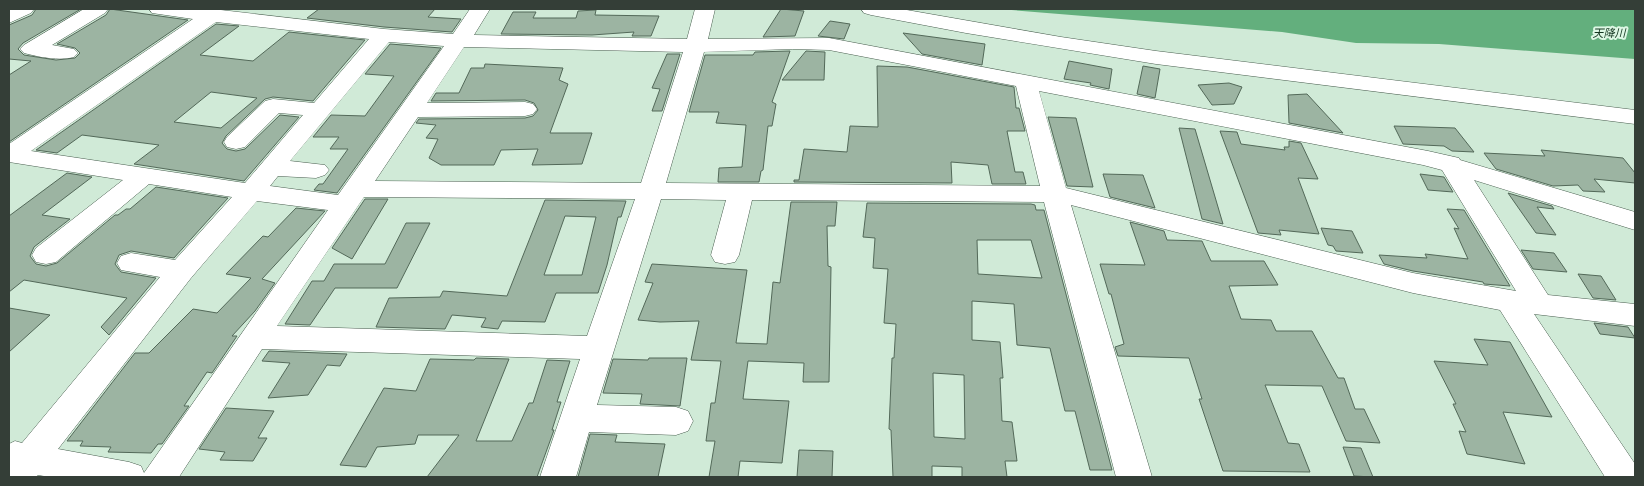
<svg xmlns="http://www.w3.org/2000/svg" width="1644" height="486" font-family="'Roboto Condensed','Noto Sans JP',sans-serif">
<rect width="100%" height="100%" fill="#d0ead7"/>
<!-- water -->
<path fill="#63af7d" d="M999,9H1635V59L1439,44L1356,43L1282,32Z"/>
<!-- building -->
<path fill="#9cb4a2" stroke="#536959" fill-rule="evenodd" d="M36,9H81L23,43L18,49L24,55L56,60L75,58L80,53L75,48L57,44L106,15L110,9L188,20L9,142V75L31,61L9,59V25L32,15Z
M319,9H435L428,17L461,19L452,32L384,27L307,18Z
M781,9L804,11L795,36L763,37Z
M596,10L595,15L659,16L651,36H632L634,32L592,35L501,34L513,12H536L533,18H576L578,11Z
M830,21L850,24L844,39L818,36Z
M216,24L239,26L200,55L253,61L289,32L365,40L313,101L273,97L265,99L226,136L222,143L227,149L236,151L245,149L280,115L299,117L244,181L134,164L159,145L82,135L57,153L36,150ZM211,92L257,98L221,128L174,122Z
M903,33L985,44L982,65L922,54Z
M390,44L441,48L337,193L314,190L319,184H323L348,149H330L339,137H313L331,115L365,116L394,76L365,74Z
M790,51L772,102L776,104L772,126H768L763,170L761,171L759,182H718L719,168L742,167L746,125L716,123L719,112H689L705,55H753L755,52Z
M806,51L825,52L824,80H782Z
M667,54H680L662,111H652L660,89L652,88Z
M1069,61L1112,69L1109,89L1090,85L1091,83L1064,79Z
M485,64L563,68L559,80L568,84L550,133H592L582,164L532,165L538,149L501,150L494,165H441L429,158L438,139L426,138L436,125L416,123L419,119L525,118L533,116L538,110L534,103L525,100L431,101L436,93H459L471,68H484Z
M877,66L907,67L1014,87L1016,108H1019L1025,131H1007L1015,172H1023L1026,184H992L988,165L951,162L952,183L794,182V180H799L804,149L847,152L850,126L878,127Z
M1143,66L1160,69L1155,98L1137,94Z
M1229,83L1242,87L1234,104L1212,105L1198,85Z
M1307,94L1343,133L1289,123L1288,95Z
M1048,117L1076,118L1093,187L1067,186Z
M1394,126L1455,128L1474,152L1452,151L1444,146L1403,144Z
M1179,128L1195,129L1223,224L1202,219Z
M1220,131L1237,132L1241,144L1285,150L1284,147H1289V141L1301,143L1318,179L1298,178L1319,234L1279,230L1281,235L1258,233Z
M1541,150L1623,158L1635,173V183L1594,179L1605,192L1583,191L1578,185L1553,186L1496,169L1484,153L1545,156Z
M67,173L92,177L42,215L70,219L34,247L30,256L36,264L46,266L57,263L115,215H118L126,209H130L156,187L228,198L174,258L131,251L119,255L115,264L121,272L156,278L109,335L101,327L127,298L24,280L9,292V216Z
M1103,174L1143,175L1155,208L1110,197Z
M1420,174L1444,177L1453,192L1428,190Z
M1508,193L1552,206L1554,209L1537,207L1556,235L1536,233Z
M365,199H388L352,259L332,248Z
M545,200L626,201L621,217H618L607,265L598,293H556L545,322L502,321L498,329L481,327L486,318L452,315L445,329L376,327L389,298L440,297L443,291L507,296ZM565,216L596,217L582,275H544Z
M791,202H837L835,226H827L828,266L831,267L829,382H803L804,363L748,361L743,399L789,401L782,463L740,461L738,477H709L715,441H706L711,403H715L721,361L691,360L699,321L660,322L638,320L653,283L645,282L652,264L747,270L736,343L767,344L773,282L780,283Z
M867,203L1031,204L1035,205L1036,210H1044L1112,470H1090L1075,411H1065L1050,348L1017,345L1014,304L972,301V340L1000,342L1003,378H1000L1002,421L1012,422L1017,461H1005L1007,477H962V467L932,466V477H893L891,430L889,429L892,358H894L896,324L884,323L888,269L873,268L875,238L863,237ZM977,240H1031L1042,278L978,274ZM933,373L964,375L965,439L934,437Z
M296,208L325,211L262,279L275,283L255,311L232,336H237L212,373L207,372L184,406H189L162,444H158L151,453L108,452L111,447L80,446L83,441H67L135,353H149L193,309L217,313L251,278L226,274L263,236L268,237Z
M1447,209L1464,210L1510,286L1484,284L1483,282L1413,271L1384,264L1379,255L1427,258L1425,254L1468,259L1454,228L1459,229Z
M1130,222L1164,231L1167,240L1202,241L1211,261H1264L1278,285L1229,286L1241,319L1271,320L1276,331H1312L1338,378H1344L1355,409H1364L1380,443L1346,441L1322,386L1265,385L1288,443L1299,444L1310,472L1223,471L1199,399H1202L1189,358L1118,356L1115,347L1124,344L1111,294H1109L1100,264L1145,265Z
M406,223H430L397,288H335L310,325L285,324L312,281H324L334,264H385Z
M1321,228L1352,231L1363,253L1336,251L1333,246L1328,245Z
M1521,250L1554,253L1567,272L1533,269Z
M1578,274L1601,276L1616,300L1593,298Z
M9,308L50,315L9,352Z
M1594,323L1628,327L1635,338L1600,334Z
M1474,339L1510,342L1552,417L1503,412L1525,464L1467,454L1459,431L1466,432L1453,404H1456L1434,361L1488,365Z
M269,351L347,354L340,366L327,365L308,395L268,398L290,363L262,361Z
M476,358L509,359L476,441H512L529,403H533L547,360L570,361L557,402H561L552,430H554L537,477H427L459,435H418L415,444L377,447L366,467L340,465L384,388L416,391L430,359L474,360Z
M649,358H687L680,406L640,404L642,394L603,393L613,359L648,360Z
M226,408L274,411L258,438H267L253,461L220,460L225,452L199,449Z
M590,434L617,435L615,442L665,444L658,477H578Z
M1343,447L1361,448L1373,477L1354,476Z
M799,450L833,451L832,477H797Z"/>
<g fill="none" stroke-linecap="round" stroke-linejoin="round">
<defs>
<path id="minor" d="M9,9H34L31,13L9,23Z
M84,9H108L105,13L52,45L74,49L78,53L74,57C59,61 39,57 24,53L20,49L24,45Z
M149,9H212L384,29L453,34L470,9H490L474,35L687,39L695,9H715L708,39L829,38L1428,151L1459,158L1460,160L1635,212V230L1474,180L1548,295L1635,304V326L1534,314L1635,464V477H1605L1500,310L1413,293L1071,205L1152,477H1116L1044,202L752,200L739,255L735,262L725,264L715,262L711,255L726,200L661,199L597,405L676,407L688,411L693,421L688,431L676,435L589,432L576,477H540L580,359L262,349L179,477H50L38,475L36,477H9V444L15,441L22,443L160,277L121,270L117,263L121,256L131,253L175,260L232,197L149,184L56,262L46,264L36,262L32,255L36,248L123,180L9,162V144L193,19L152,13ZM216,22L369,39L314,103L273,99L265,101L227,137L224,142L227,147L236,149L245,147L279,113L303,115L245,183L31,151ZM389,42L444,46L338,195L270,186L278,176L316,178L325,175L329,170L325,165L290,161ZM464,47L683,52L641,183L375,181L418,117L525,116L533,114L537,109L533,104L525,102L427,103ZM793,49L829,50L1016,86L1040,186L666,183L704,52ZM1039,91L1423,165L1442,170L1516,291L1413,273L1066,188ZM364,197L635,199L587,336L277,326ZM257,201L328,210L144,473L141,466L129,462L58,449L191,278Z
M861,9H901L1061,37L1156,51L1635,110V124L1156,64L966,33L871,15L864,13Z"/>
</defs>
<!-- minor casing -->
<use href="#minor" stroke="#4a5f50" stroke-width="1"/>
<!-- minor -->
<use href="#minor" fill="#fff" fill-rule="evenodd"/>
</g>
<g text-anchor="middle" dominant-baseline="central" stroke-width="4" stroke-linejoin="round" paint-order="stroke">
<!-- far-water labels -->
<g font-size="11" font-style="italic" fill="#143620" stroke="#ddf7e4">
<text x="1609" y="33">天降川</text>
</g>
</g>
<!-- border -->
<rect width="1644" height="486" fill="none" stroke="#343e37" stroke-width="20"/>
</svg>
